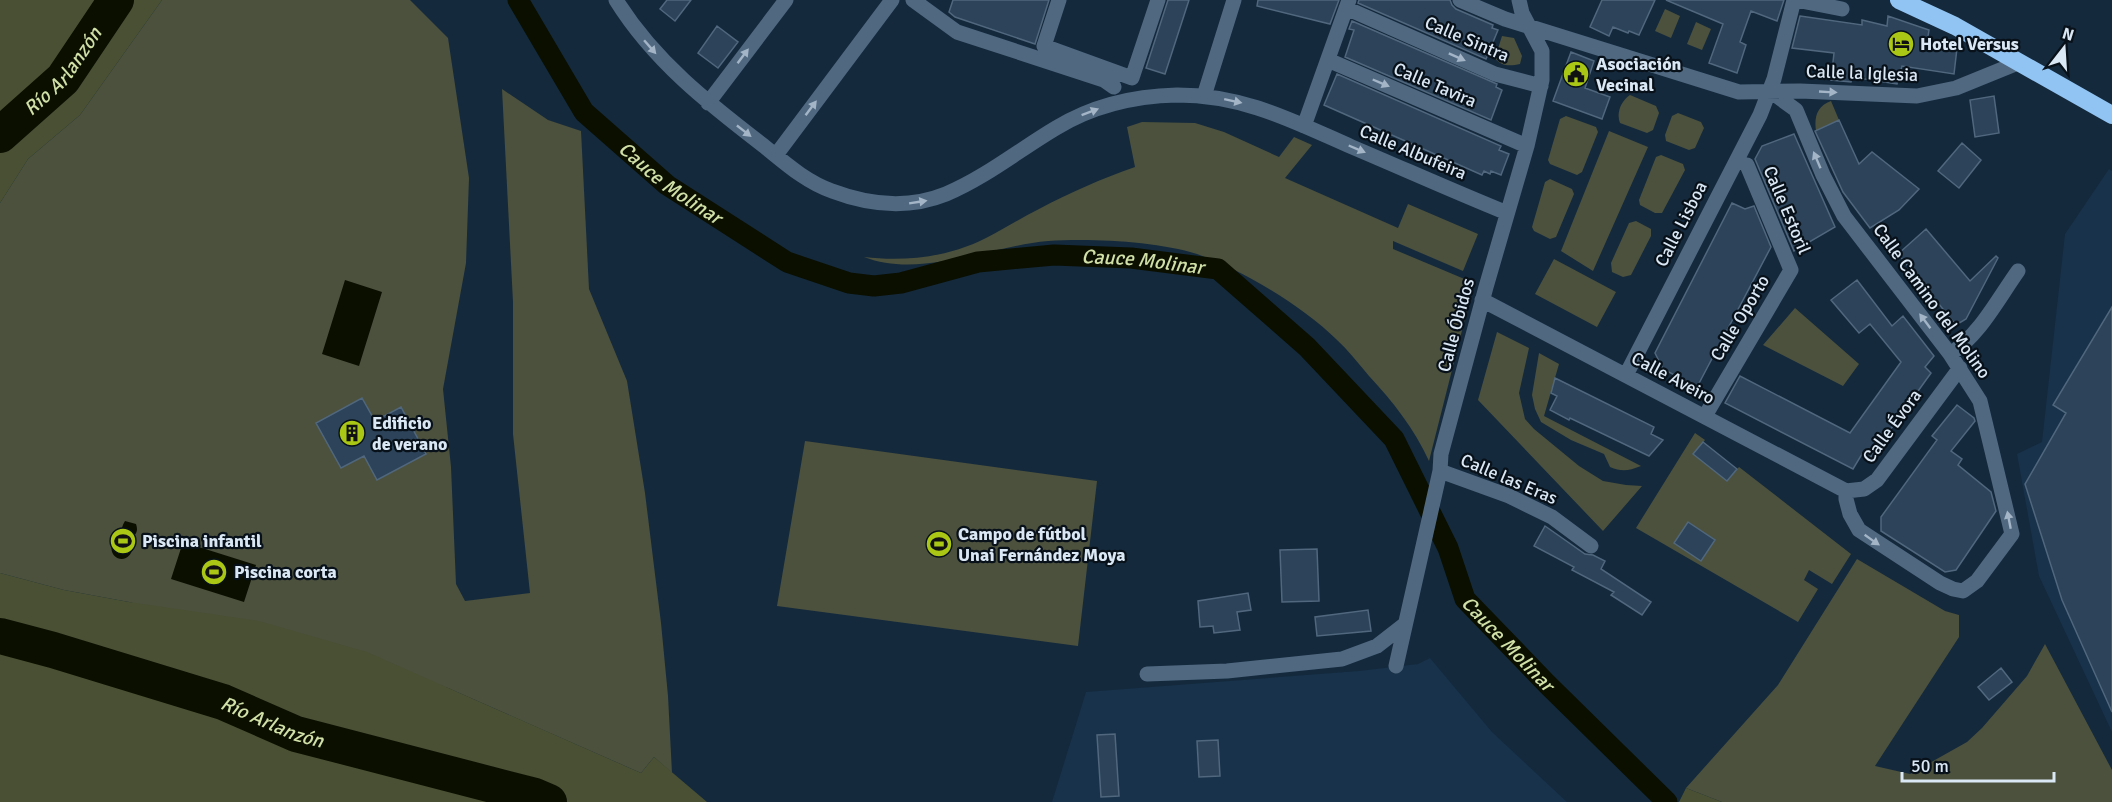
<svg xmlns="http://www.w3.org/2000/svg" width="2112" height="802" font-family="Signika,sans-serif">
<rect width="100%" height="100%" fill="#14293c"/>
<!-- built -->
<path fill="#17324a" d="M2109,169L2112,171V732L2039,576L2017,454L2042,442L2065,234Z
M1430,658L1492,732L1567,802H1052L1086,692L1359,671L1418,664Z"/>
<!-- green -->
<path fill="#4c513d" d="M162,0H410L448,38L469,178L466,263L443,389L451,467L456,584L465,601L530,593L513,434V302L502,89L548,120L581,131L589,289L627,381L645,493L661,623L668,696L672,773L654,757L641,773L448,688L129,602L64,590L0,573V203L28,159L80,115Z
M1665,9L1680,16L1671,38L1655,31Z
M1696,22L1711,29L1702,50L1687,44Z
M1502,36L1514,38L1522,56L1520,64C1511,66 1501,67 1495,58Z
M1630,95L1656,106L1659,113L1653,130L1647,133L1620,123C1616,113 1621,101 1630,95Z
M1831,101L1839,120L1816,131C1814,117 1817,106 1831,101Z
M1678,113L1701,122L1704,128L1695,148L1689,150L1666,141L1665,135L1672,116Z
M1566,116L1596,127L1598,132L1582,172L1577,175L1550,164L1548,160L1560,119Z
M1142,122L1195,123L1224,132L1279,157L1294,137L1312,145L1285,178L1398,228L1408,204L1478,234L1463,271L1393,241V249L1474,283L1429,461C1414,428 1393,402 1369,376C1358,363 1348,350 1336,339C1302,306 1241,269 1197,254C1157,241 1089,238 1048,241C991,246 920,279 864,257C905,262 949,257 986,238C1004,229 1021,218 1039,209C1071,192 1101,179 1135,167L1127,127Z
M1609,131L1648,147L1593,271L1561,251Z
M1661,155L1683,164L1685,170L1662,213H1655L1640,205L1639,200L1656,157Z
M1550,179L1572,189L1574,194L1556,237L1550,239L1534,231L1532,227L1545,182Z
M1636,221L1651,229V236L1631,275L1623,277L1612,272L1611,263L1629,223Z
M1554,259L1616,292L1597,327L1535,294Z
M1795,308L1859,364L1843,386L1763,345Z
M1497,332L1529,348L1519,393L1525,419L1534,429L1579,466L1603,481L1626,485L1642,486L1603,531L1478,400Z
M1539,353L1559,364L1544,416L1641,466C1628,471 1622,472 1610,467L1604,454L1571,440L1541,422L1535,409L1532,395Z
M1695,433L1705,440L1694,454L1727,481L1739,467L1851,554L1832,584L1809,570L1804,580L1818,589L1798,622L1636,528Z
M805,441L1097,481L1078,646L777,606Z
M1857,559L1945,611L1959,615V637L1875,766L1910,774L1967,742L1982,728L2027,676L2045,644L2112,770V802H1722L1686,788L1778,685Z"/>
<!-- forest -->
<path fill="#495033" d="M0,0H162L80,115L28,159L0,203Z
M0,573L64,590L129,602L259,621L367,652L641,773L654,757L707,802H0Z
M1686,788L1722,802H1679Z"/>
<!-- water -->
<path fill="#0a0f00" d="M345,280L382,292L359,366L322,354Z
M125,521L136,524C138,530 137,533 133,537C137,569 104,562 113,541C115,537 116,538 119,534C122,530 122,525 125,521Z
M183,542L256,565L244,602L171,579Z"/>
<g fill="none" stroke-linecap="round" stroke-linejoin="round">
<!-- canal -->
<path stroke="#0a0f00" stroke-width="21" id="s1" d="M518,0L584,112L667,185L787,262L849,283L874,286L901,283L978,262L1054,255L1131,258L1218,269L1307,347L1394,439L1448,548L1465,599L1547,684L1667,802"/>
<!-- river -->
<g stroke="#0a0f00" stroke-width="36">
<path id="s2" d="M0,135L63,79L116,0"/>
<path id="s3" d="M0,636L53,650L223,702L296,734L535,796L549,802"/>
</g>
</g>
<!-- building -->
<path fill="#2c4359" stroke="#50677d" stroke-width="1.5" d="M667,0H691L675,21L660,9Z
M953,0H1049L1035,44L955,17L949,12Z
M1168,0H1189L1165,74L1146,68Z
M1258,0H1339L1330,24L1257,6Z
M1359,0H1450L1452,5L1456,9L1493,25L1492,28L1498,30L1486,59L1358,3Z
M1602,0H1655L1639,35L1629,31L1628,33L1613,27L1609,36L1590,27Z
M1666,0H1784L1777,21L1751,11L1740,42L1746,45L1737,73L1709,63L1723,24Z
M1800,16L1862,25V20L1887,26L1888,16L1929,30L1927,43L1957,48L1954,74L1902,66L1897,84L1852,77L1851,82L1831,80L1834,53L1792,48Z
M1352,21L1497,84L1496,87L1502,90L1491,120L1345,57L1354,30L1349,29Z
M717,26L738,42L718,68L698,53Z
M1571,52L1594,61L1585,88L1610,97L1602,119L1553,101Z
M1337,74L1501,146L1499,150L1509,154L1501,175L1491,171L1490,174L1484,171L1482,175L1324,105Z
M1994,96L1999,133L1975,137L1970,100Z
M1839,120L1859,164L1872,152L1919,189L1899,210L1870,228L1843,192L1815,131Z
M1794,134L1835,227L1794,251L1755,159L1762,146Z
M1962,143L1981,160L1959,188L1938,171Z
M1732,203L1745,209L1754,206L1771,247L1697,387L1663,369L1655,353Z
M1926,229L1970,281L1996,256L1998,258L1966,319L1956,325L1898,254Z
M1857,280L1892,326L1903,316L1934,356L1925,367L1931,373L1870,458L1862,454L1853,469L1725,403L1740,376L1850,433L1901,362L1870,324L1859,333L1831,300Z
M2112,307V712L2062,600L2025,484L2066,413L2053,405Z
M1555,378L1654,427L1651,434L1663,440L1649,456L1570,418L1569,420L1550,410L1557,396L1551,393Z
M362,398L375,421L401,407L426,454L377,480L364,456L341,468L316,423Z
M1957,405L1974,418L1975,421L1951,451L1962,459L1958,465L1991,492L1996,511L1956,570L1945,572L1881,531V517L1937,440L1932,436Z
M1703,442L1737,469L1727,481L1693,454Z
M1688,522L1715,540L1701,561L1674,543Z
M1545,526L1585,554L1593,555L1605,561L1601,569L1651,602L1642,615L1611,595L1614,592L1572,570L1574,567L1534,546Z
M1317,549L1319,601L1282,602L1280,550Z
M1248,593L1251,610L1237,612L1240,630L1214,633L1213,626L1200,627L1198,601Z
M1368,610L1371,631L1317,636L1315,617Z
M2001,668L2012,682L1989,700L1978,687Z
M1115,734L1119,796L1101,797L1097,735Z
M1218,740L1220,776L1199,777L1197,741Z"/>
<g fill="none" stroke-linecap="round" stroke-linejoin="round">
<!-- street -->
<path stroke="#506981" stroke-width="15" d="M616,0C654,61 708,103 764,146C785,163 806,182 832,191C869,205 909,209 946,194C986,177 1019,150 1056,128C1092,106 1135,96 1177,95C1244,95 1293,121 1352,147C1404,169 1455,192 1507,213
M913,0L957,32L1104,80L1114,87
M1059,0L1044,46L1132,78L1158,0
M1460,0L1505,19L1739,92L1800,91L1917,96L1956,88L2020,62
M1796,0L1842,9
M1346,8L1495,74L1541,86
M1328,60L1527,146
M1770,91L1796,110L1823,175L1844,216L1950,354L1980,401L2012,534L1977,581L1963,591L1953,589L1940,583L1859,530L1850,514L1846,499V491
M1204,96L1234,0
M708,103L786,0
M1304,126L1349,0
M776,155L892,0
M1482,300L1846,491
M1950,354C1979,336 1998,299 2018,271
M1626,375L1760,115L1774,79L1794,0
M1705,416L1791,270L1747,165
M1440,471L1509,496L1552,517L1591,546
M1846,491L1864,489L1877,480L1960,368
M1396,666L1440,471L1441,454L1486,287L1527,146L1542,80V51L1522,13L1519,0
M1147,674L1227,671L1342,659L1377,646L1404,625"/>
<!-- highway -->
<path stroke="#91c4f3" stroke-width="18" d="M1899,0L1955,26L2112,115"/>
</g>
<!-- one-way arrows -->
<defs><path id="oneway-solid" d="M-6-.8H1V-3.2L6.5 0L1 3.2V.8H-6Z" transform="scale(1.5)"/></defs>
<g fill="#a3b5c6">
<use href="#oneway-solid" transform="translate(650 47) rotate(49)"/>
<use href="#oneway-solid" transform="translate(743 56) rotate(-53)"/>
<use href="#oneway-solid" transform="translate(1457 57) rotate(24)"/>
<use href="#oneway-solid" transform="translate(1381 83) rotate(23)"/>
<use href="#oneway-solid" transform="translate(1828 92) rotate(3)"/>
<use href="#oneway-solid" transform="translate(1233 101) rotate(12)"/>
<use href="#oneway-solid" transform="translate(811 108) rotate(-53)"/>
<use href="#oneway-solid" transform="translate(1090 112) rotate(-21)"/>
<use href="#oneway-solid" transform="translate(744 131) rotate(38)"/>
<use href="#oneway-solid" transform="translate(1357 149) rotate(23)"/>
<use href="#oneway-solid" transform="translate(1817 160) rotate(-113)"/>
<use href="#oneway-solid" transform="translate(918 202) rotate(-9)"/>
<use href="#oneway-solid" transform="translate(1925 321) rotate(-127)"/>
<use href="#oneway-solid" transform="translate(2009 520) rotate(-101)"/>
<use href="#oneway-solid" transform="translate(1872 540) rotate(35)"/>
</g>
<!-- icons -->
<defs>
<symbol id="hotel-disc" viewBox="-11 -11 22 22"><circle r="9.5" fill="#abc716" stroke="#081119"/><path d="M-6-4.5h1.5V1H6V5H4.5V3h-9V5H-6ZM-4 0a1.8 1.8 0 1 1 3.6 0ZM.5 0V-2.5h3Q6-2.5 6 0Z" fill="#111"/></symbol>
<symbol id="civic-disc" viewBox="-11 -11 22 22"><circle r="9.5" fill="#abc716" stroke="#081119"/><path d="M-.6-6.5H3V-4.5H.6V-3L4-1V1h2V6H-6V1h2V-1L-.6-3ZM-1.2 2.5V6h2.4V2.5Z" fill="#111"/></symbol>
<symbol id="building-disc" viewBox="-11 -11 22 22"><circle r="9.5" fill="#abc716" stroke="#081119"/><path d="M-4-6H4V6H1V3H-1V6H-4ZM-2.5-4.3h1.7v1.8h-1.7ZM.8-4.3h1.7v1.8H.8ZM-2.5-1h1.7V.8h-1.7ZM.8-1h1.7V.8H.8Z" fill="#111"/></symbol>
<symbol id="stadium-disc" viewBox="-11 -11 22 22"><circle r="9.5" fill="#abc716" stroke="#081119"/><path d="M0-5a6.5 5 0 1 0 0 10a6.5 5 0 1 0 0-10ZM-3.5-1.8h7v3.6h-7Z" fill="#111"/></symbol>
</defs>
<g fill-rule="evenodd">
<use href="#hotel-disc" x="1886" y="29" width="30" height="30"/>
<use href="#civic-disc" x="1561" y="59" width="30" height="30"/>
<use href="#building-disc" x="337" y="418" width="30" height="30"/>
<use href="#stadium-disc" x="108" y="526" width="30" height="30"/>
<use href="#stadium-disc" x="924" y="529" width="30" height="30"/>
<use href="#stadium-disc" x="199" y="557" width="30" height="30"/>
</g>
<g text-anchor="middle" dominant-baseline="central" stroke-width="4.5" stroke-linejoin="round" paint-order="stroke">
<!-- street labels -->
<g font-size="18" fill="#dae7f4" stroke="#081119">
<text transform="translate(1467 39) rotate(23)">Calle Sintra</text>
<text transform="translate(1862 73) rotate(2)">Calle la Iglesia</text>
<text transform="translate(1435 85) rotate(23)">Calle Tavira</text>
<text transform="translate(1413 152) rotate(23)">Calle Albufeira</text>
<text transform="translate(1787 210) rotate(67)">Calle Estoril</text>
<text transform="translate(1681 224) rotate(-63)">Calle Lisboa</text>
<text transform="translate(1932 301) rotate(54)">Calle Camino del Molino</text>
<text transform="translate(1740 318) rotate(-59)">Calle Oporto</text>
<text transform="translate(1456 325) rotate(-75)">Calle Óbidos</text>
<text transform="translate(1673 378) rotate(28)">Calle Aveiro</text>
<text transform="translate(1892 426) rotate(-54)">Calle Évora</text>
<text transform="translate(1509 479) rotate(23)">Calle las Eras</text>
</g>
<!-- poi labels -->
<g font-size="18" font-weight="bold" fill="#dae7f4" stroke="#081119" text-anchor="start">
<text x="1920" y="44">Hotel Versus</text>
<text x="1596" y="64">Asociación<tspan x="1596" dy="21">Vecinal</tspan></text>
<text x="372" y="423">Edificio<tspan x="372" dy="21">de verano</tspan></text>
<text x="958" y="534">Campo de fútbol<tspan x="958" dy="21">Unai Fernández Moya</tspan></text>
<text x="142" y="541">Piscina infantil</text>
<text x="234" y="572">Piscina corta</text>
</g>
<!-- water labels -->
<g font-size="20" font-style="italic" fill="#d1e0a7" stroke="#081119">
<text stroke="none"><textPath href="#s2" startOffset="90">Río Arlanzón</textPath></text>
<text stroke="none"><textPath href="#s1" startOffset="242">Cauce Molinar</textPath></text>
<text stroke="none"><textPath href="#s1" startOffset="746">Cauce Molinar</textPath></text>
<text stroke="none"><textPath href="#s1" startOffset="1304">Cauce Molinar</textPath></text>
<text stroke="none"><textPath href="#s3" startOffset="286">Río Arlanzón</textPath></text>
</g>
</g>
<!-- north arrow -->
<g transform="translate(2064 48) rotate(17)" stroke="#081119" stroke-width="4.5" paint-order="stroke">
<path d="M0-4.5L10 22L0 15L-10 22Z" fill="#dae7f4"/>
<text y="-9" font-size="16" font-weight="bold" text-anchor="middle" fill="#dae7f4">N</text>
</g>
<!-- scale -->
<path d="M1902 772v9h152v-9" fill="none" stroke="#dae7f4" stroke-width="3"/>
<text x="1911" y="772" font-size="18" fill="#dae7f4" stroke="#081119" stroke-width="4.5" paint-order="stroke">50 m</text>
</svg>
